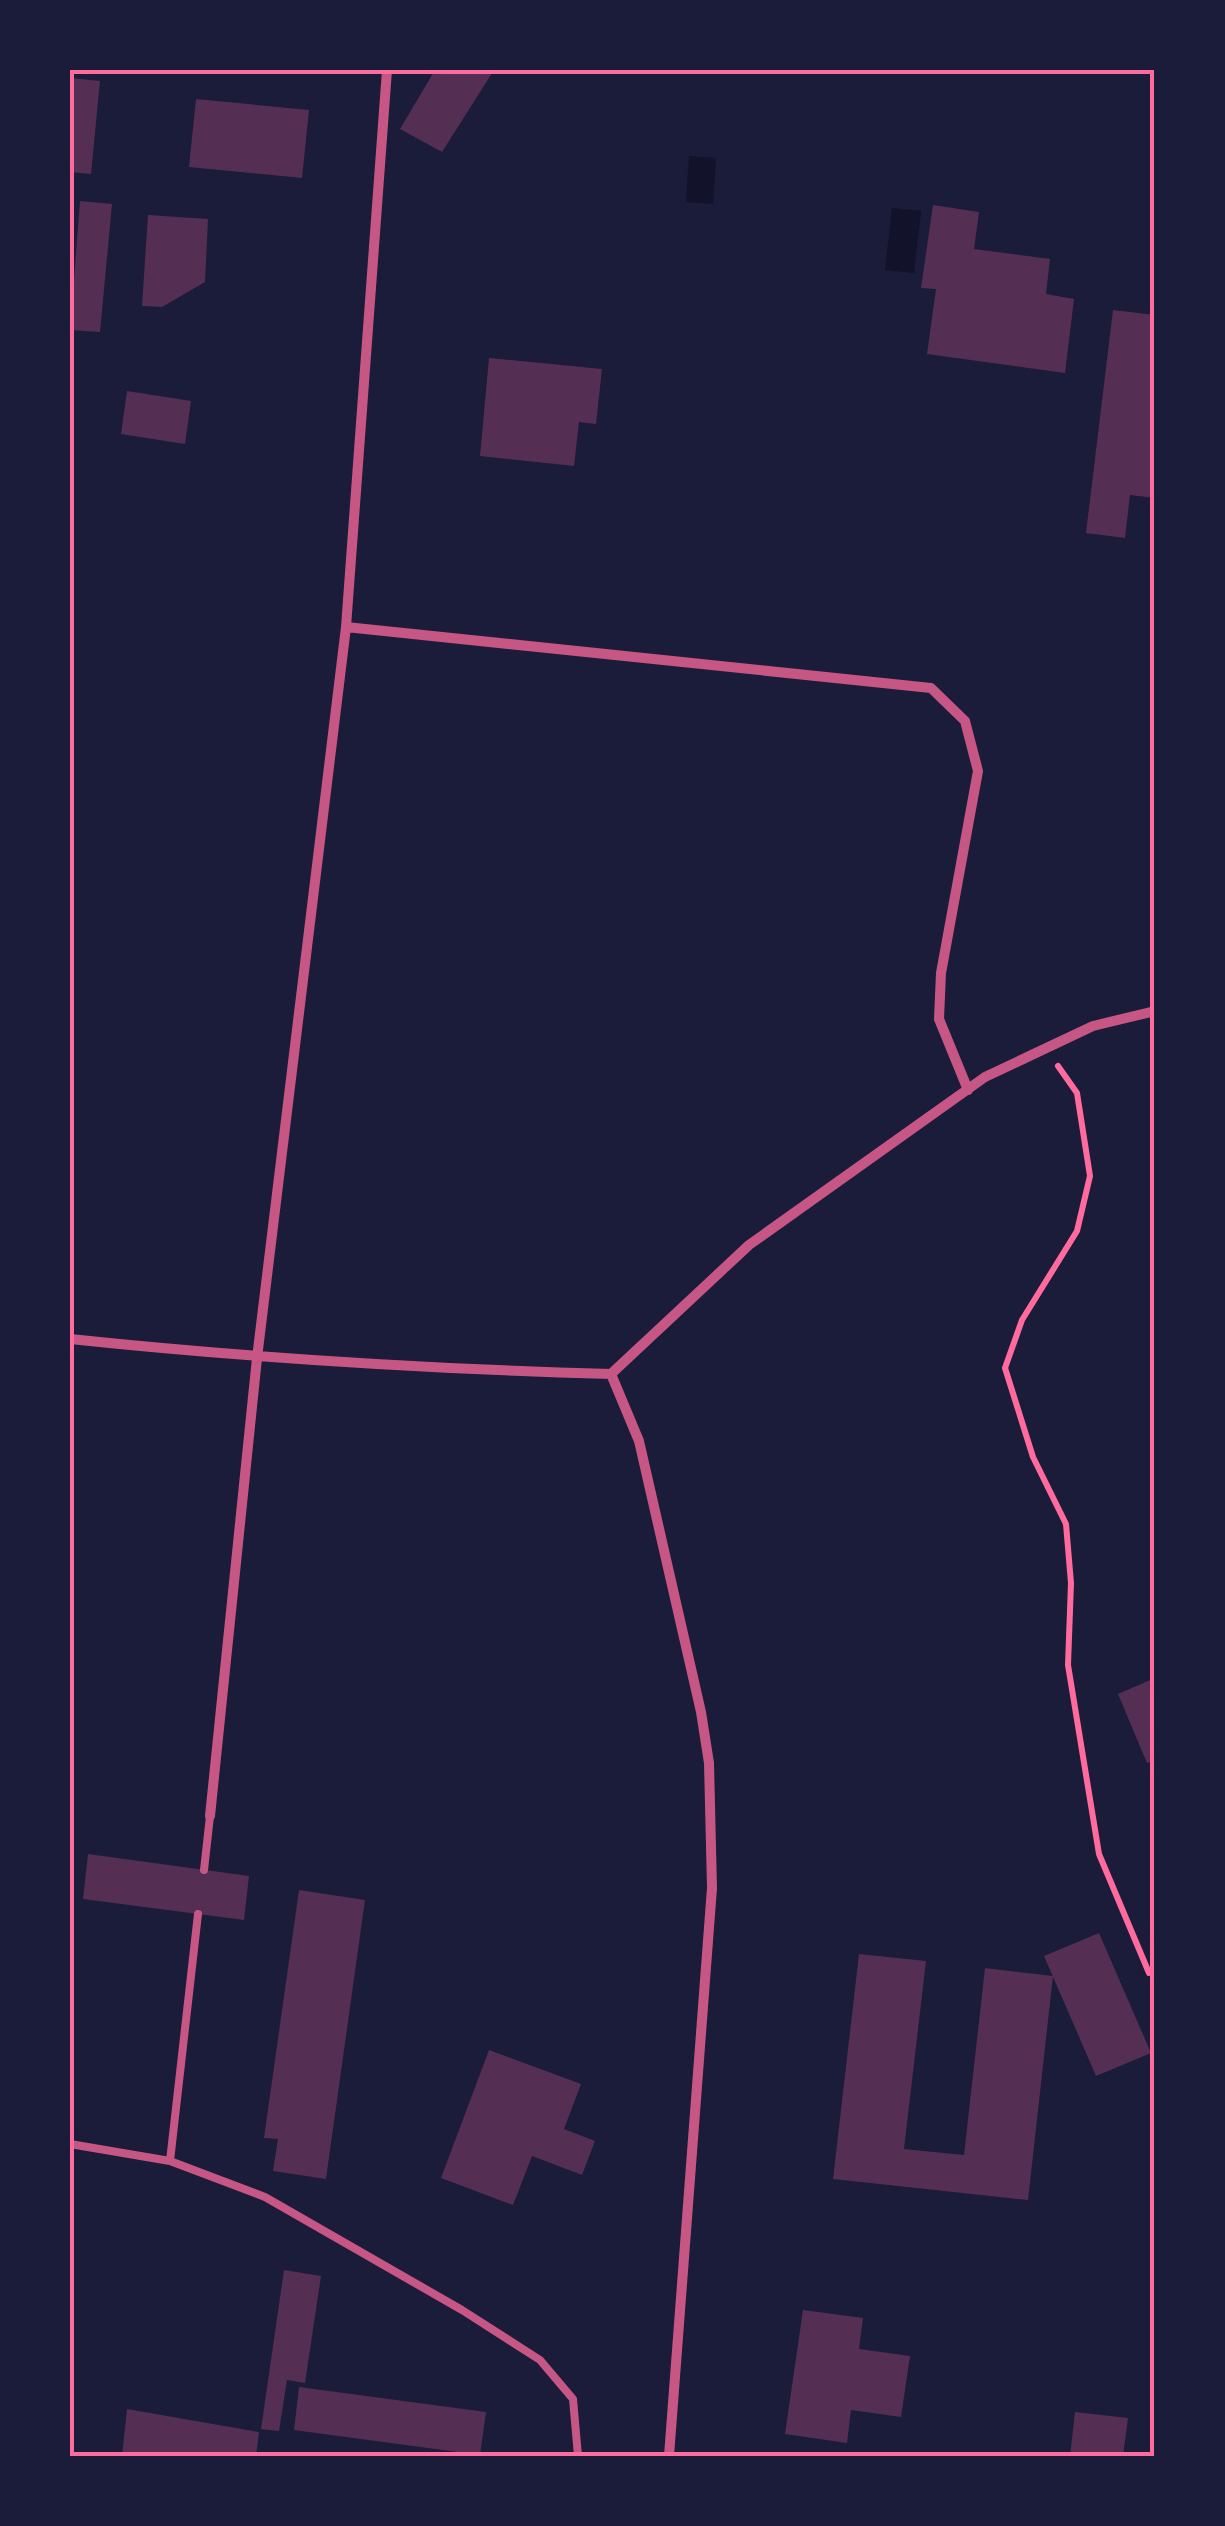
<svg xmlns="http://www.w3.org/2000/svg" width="1225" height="2526" font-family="'DejaVu Sans',sans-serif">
<rect width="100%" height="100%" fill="#1b1b3a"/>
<!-- water -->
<path fill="#12122b" d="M689,156L716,158L713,204L686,202Z
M892,208L921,211L914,273L885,270Z"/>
<!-- building -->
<path fill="#542f53" d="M435,70H494L442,152L400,129Z
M70,78L100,81L91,174L70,172Z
M196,99L309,110L302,178L189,167Z
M80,201L112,204L100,332L70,330Z
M933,205L979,212L974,249L1050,259L1046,294L1074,299L1065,373L927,354L936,289L921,288Z
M148,215L208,219L205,282L162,307L142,306Z
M1113,310L1155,315V498L1130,495L1125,538L1086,533Z
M489,358L602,369L596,424L579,422L574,466L480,456Z
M127,391L191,401L185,444L121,434Z
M1155,1678V1760L1147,1763L1118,1694Z
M88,1854L249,1876L244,1920L83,1899Z
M299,1890L365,1900L326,2179L273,2171L278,2139L264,2138Z
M1099,1933L1151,2053L1096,2076L1044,1956Z
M859,1954L926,1961L904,2149L964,2155L985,1968L1053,1976L1028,2200L833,2179Z
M489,2050L581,2084L564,2129L595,2141L582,2175L532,2156L513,2205L441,2178Z
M284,2270L321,2276L305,2383L287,2380L279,2431L261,2429Z
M803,2310L863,2318L859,2349L910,2356L901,2417L851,2410L847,2443L785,2434Z
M299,2387L486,2412L480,2455L294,2430Z
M127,2409L259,2432L256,2456H122Z
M1075,2412L1128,2418L1123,2456H1070Z"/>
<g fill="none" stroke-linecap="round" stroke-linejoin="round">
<!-- path -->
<path stroke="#ff6b9d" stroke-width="6" d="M1058,1066L1077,1093L1090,1176L1077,1231L1022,1320L1005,1368L1033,1457L1066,1524L1071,1583L1068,1665L1099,1854L1149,1973"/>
<!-- service -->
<path stroke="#c65784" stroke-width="8" d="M204,1870L210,1816
M70,2144L170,2161L265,2197L462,2310L540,2360L573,2399L578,2456
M170,2161L198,1914"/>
<!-- minor -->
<path stroke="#c65784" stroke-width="10" d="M346,627L931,688L965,721L978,771L941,973L939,1019L968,1090
M70,1339C251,1358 430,1369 611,1374L639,1441L701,1712L709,1763L712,1888L669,2456
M611,1374L749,1245L985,1077L1093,1026L1155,1011
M210,1816L257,1358L346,627L387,70"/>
</g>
<!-- border -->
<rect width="1225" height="2526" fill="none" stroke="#1b1b3a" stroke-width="145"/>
<rect x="72" y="72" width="1080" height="2382" fill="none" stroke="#ff6b9d" stroke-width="4"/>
</svg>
